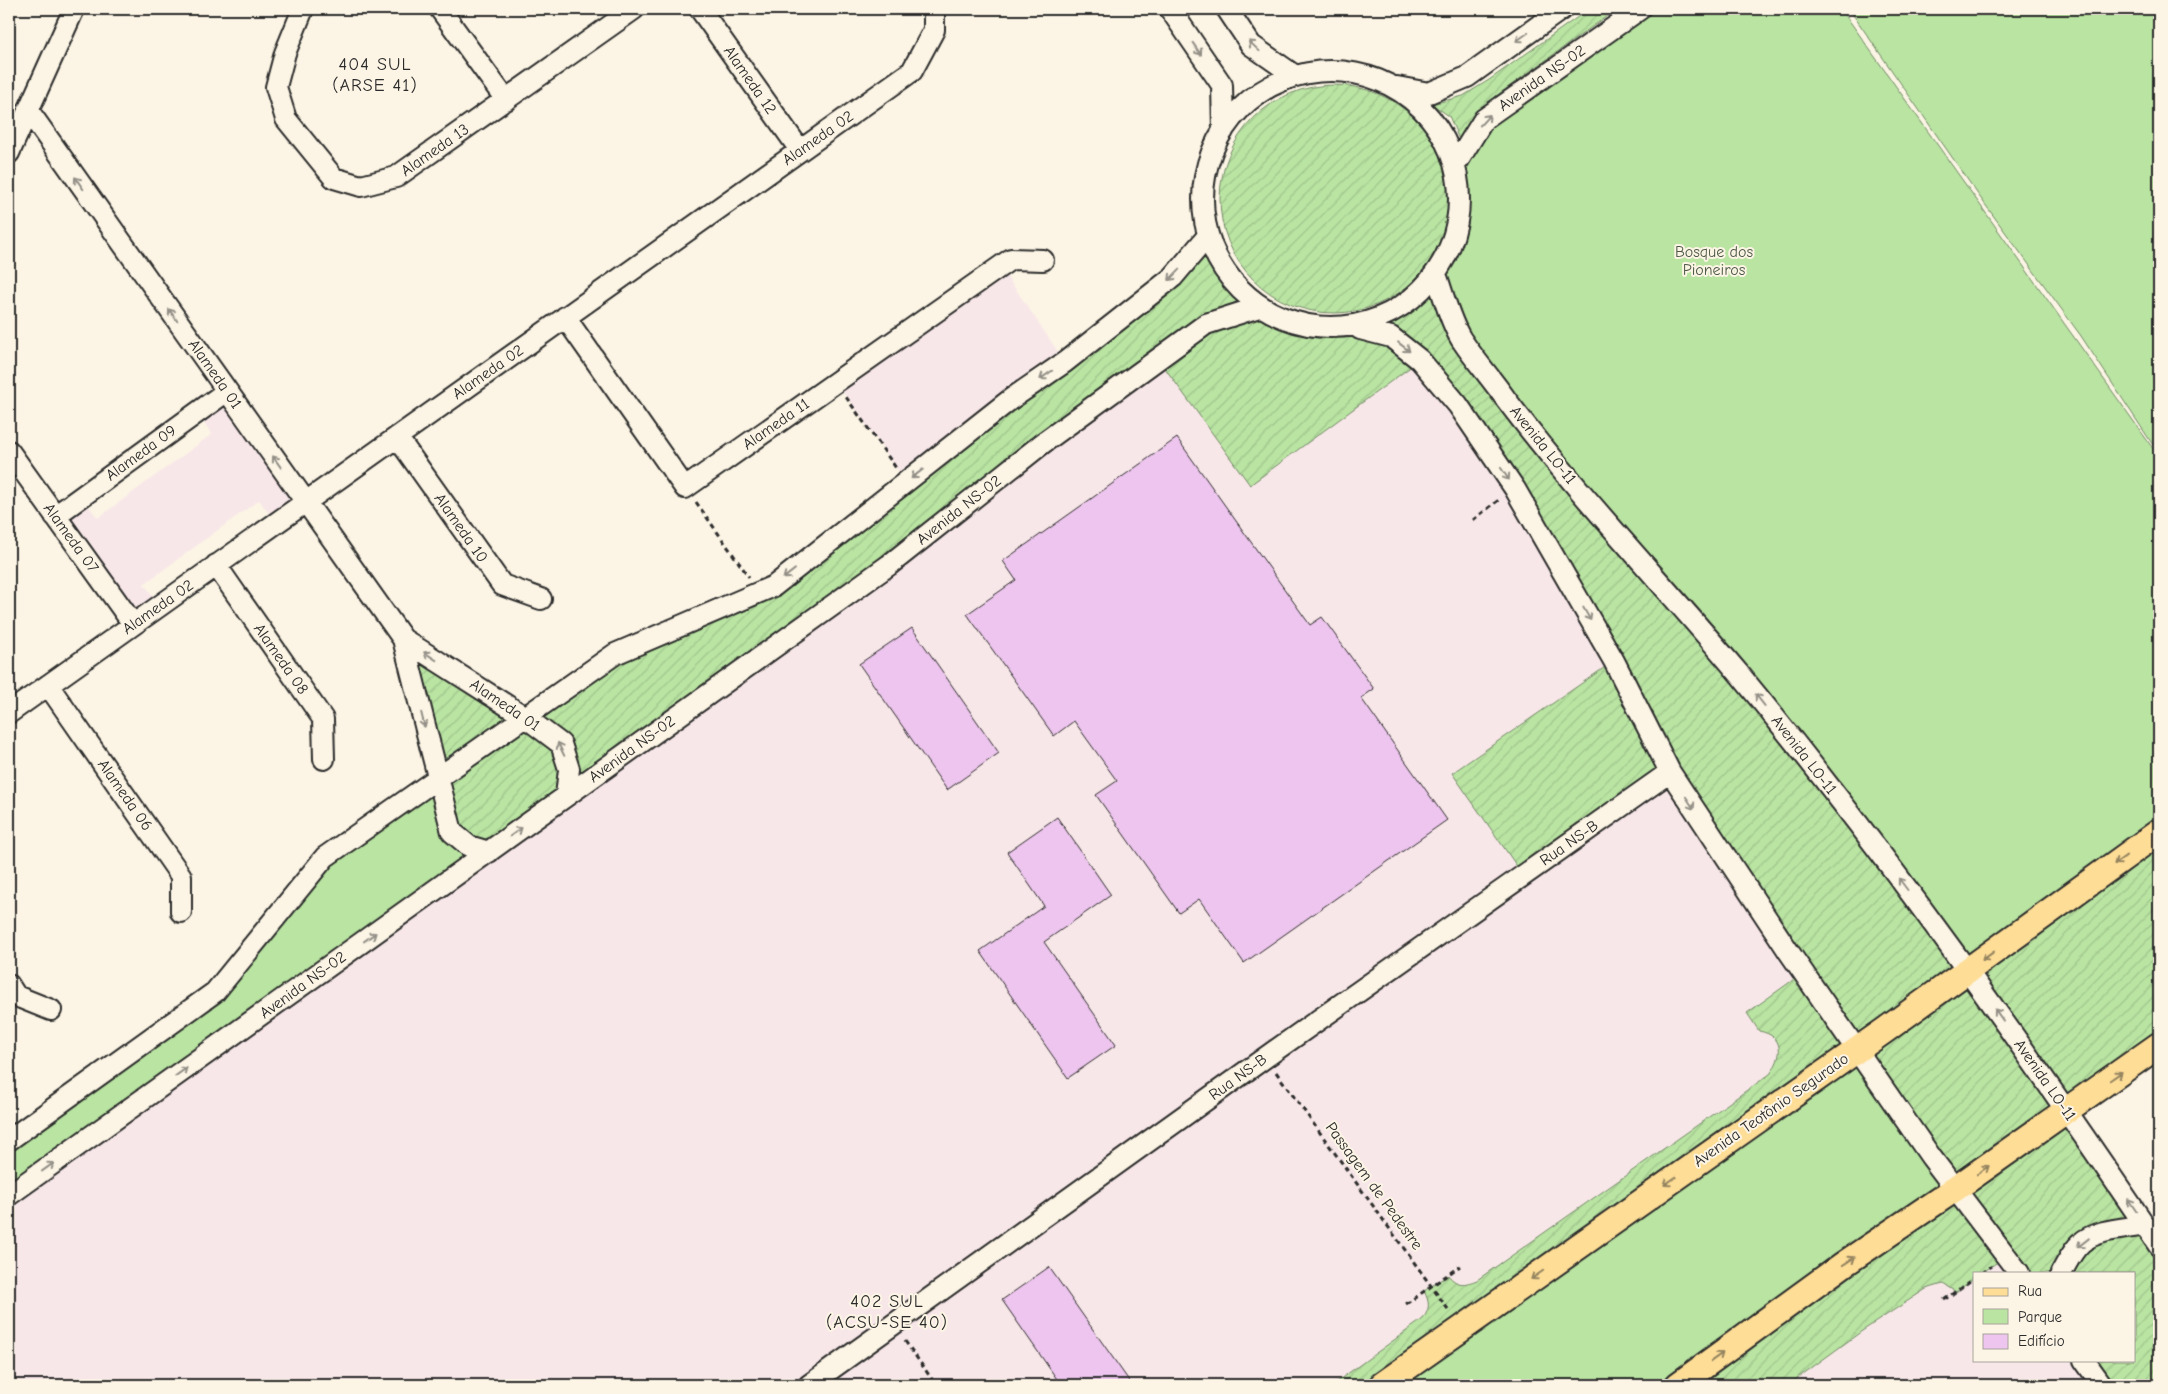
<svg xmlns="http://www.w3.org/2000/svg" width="2168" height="1394" font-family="'Comic Neue',sans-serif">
<defs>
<pattern id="garden-furrows" width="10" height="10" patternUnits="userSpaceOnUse" patternTransform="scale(1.25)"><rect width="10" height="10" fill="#b9e4a2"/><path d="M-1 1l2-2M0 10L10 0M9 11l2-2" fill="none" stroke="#9fc48c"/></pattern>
</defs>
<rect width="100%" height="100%" fill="#fcf5e5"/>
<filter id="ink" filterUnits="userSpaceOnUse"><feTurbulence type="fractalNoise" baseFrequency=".02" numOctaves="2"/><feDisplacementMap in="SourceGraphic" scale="10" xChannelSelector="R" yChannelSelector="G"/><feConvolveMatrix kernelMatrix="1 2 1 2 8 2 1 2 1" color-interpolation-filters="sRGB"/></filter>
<g filter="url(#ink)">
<!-- built -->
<path fill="#f8e7e8" d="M1000,266L1065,362L911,489L836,382Z
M1256,308L1310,327L1360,329L1420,360L1614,661L1857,1049L1382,1385H9V1195L1043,443Z
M227,391L306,502L276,523L259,500L144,584L160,605L133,624L55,516L81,496L98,518L212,434L197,413Z
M1955,1189L2019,1273H1974V1360H2084L2102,1385H1678Z"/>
<!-- green -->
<path fill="#b9e4a2" stroke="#728866" d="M1639,9H1841L2159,457V832L1968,971L1460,337L1437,277L1456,233L1458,161L1484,119Z
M1849,9H2159V454L2081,336L1979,196Z
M438,778L489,852L9,1195V1140L215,992L325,857Z
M1857,1049L1955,1189L1678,1385H1382Z"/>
<!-- garden -->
<path fill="url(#garden-furrows)" stroke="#728866" d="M1589,9H1617L1496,96L1475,117L1461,144L1449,116L1432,104L1463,96L1489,80Z
M1220 199a114 114 0 1 1 228 0a114 114 0 1 1-228 0Z
M1206,238L1249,302L1256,308L1310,327L1360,329L1407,303L1437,277L1460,337L1742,678L1967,971L2159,832V1045L2068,1111L2159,1245V1385H2102L2084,1360H2134V1273H2019L2006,1256L1982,1273H1974V1278L1956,1292L1943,1284L1926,1289L1862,1331L1788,1385H1678L1955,1189L1857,1050L1382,1385H1332L1423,1319C1430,1308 1430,1303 1424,1291L1448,1275C1457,1286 1464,1285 1477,1280L1770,1074C1783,1056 1785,1036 1759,1031L1747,1013L1804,972L1670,772L1523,875L1452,773L1611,663L1515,489L1420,360L1250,485L1159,360L489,852L452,832L403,639L525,717L615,654L774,586Z"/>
<!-- building -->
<path fill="#edc5ee" stroke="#2b2b2b" d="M1177,438L1310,625L1322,617L1374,689L1361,698L1447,820L1244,963L1199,899L1179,913L1096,795L1117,781L1074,721L1054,736L967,614L1016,580L1003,561Z
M912,628L999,753L947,790L859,664Z
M1057,817L1111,895L1044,942L1116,1045L1068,1078L980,951L1044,906L1007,852Z
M1049,1267L1132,1385H1061L1002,1300Z"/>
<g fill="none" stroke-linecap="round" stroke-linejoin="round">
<defs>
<path id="minor" d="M303,9L285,53L276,87L286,119L334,178L361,186L396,177L634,9
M440,9L506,100
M700,9L800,150
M1170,9L1222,85L1223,131
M1227,9L1251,45L1291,73
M1203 199a128 128 0 1 1 256 0a128 128 0 1 1-256 0Z
M1397,87L1429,93L1467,77L1562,9
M28,110L403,639L452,832L469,846L489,852
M9,153L74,9
M1458,161L1484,119L1640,9
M1437,277C1444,297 1450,321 1461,339C1474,359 1491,378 1505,398C1578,495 1663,583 1741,676C1891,858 2027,1051 2159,1246
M565,317L685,488L1011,259L1043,260
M1360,329L1391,337L1420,360L1458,405L1515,489L1614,661L1670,772L1789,952L1931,1157L2019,1273
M397,437L502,585L541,599
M9,451L133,624
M55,516L227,391
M216,565L323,719L324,759
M403,639L525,717L561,744L569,769L566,796
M48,685L181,876V912
M9,713L912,71L934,30V9
M9,985L16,996L51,1010
M9,1140L215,992L325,857L615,654L774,586L1011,399L1065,362L1173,277L1206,238
M9,1195L889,565L1043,443L1206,324L1256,308
M2061,1273C2067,1263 2072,1251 2081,1243C2096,1229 2126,1229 2145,1225
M2084,1360L2102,1385
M809,1385L1266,1057L1670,772"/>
<path id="major" d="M1382,1385L1884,1031L2159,832
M1678,1385L1844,1264L1955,1189L2159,1045"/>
</defs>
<!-- minor casing -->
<use href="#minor" stroke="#2b2b2b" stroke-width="24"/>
<!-- major casing -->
<use href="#major" stroke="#2b2b2b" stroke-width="29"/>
<!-- path -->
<path stroke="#2b2b2b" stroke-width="3" stroke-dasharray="5 4" stroke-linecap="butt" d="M846,397L896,468
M696,502L749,577
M1473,520L1500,499
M1276,1072L1450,1312
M1982,1273L1992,1266
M1944,1300L1974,1278
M1406,1304L1460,1266
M905,1341L936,1385"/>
<!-- minor -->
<use href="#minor" stroke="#fcf5e5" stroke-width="20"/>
<!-- major -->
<use href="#major" stroke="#fedd96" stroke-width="25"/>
</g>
<!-- one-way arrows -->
<defs><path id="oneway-shaft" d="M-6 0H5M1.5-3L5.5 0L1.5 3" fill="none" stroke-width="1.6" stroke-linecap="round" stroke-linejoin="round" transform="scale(1.25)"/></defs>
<g stroke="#949088">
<use href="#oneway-shaft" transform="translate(1522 37) rotate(145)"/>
<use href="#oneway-shaft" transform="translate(1254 46) rotate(-137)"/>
<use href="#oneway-shaft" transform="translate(1197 49) rotate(55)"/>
<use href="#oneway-shaft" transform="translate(1485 120) rotate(-47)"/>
<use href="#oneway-shaft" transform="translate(79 183) rotate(-125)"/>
<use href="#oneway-shaft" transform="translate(1174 275) rotate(134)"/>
<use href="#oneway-shaft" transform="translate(173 315) rotate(-125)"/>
<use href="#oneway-shaft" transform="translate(1404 347) rotate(38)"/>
<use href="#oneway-shaft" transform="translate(1046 375) rotate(145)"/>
<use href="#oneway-shaft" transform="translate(277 462) rotate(-125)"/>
<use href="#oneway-shaft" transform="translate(917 474) rotate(142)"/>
<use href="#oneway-shaft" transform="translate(1505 474) rotate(56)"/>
<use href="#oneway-shaft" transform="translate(789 574) rotate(142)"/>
<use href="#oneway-shaft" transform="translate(1587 614) rotate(60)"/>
<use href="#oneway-shaft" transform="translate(430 656) rotate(-147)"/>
<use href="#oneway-shaft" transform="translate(1760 700) rotate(-128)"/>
<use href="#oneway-shaft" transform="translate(423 720) rotate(76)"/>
<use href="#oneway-shaft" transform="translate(561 749) rotate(-116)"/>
<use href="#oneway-shaft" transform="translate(1690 803) rotate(57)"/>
<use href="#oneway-shaft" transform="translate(516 832) rotate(-36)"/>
<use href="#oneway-shaft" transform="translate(1903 884) rotate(-127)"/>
<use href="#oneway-shaft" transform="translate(370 937) rotate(-36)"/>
<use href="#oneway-shaft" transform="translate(1999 1015) rotate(-126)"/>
<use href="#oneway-shaft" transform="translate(181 1072) rotate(-36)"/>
<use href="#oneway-shaft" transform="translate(48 1167) rotate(-36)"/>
<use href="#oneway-shaft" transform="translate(2132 1205) rotate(-124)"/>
<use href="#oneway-shaft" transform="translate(2083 1243) rotate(142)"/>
</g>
<g stroke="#948460">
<use href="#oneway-shaft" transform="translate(2120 860) rotate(144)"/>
<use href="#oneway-shaft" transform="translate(1988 956) rotate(144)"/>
<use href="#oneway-shaft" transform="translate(2116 1076) rotate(-35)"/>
<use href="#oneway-shaft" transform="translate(1983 1170) rotate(-35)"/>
<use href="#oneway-shaft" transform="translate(1670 1181) rotate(145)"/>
<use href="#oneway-shaft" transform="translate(1849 1261) rotate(-34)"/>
<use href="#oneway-shaft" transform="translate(1537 1275) rotate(145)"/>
<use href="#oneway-shaft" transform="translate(1717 1357) rotate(-36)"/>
</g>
</g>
<g text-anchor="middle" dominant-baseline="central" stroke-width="4" stroke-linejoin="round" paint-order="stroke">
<!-- street labels -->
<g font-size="16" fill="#2b2b2b" stroke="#fcf5e5">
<text transform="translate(1542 78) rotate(-35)">Avenida NS-02</text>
<text transform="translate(750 80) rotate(55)">Alameda 12</text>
<text transform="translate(818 138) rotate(-35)">Alameda 02</text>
<text transform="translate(435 150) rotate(-35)">Alameda 13</text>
<text transform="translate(488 372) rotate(-35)">Alameda 02</text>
<text transform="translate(215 374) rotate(55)">Alameda 01</text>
<text transform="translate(776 424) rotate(-35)">Alameda 11</text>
<text transform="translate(1543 445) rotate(51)">Avenida LO-11</text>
<text transform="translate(141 453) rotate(-36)">Alameda 09</text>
<text transform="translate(959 510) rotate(-38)">Avenida NS-02</text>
<text transform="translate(461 528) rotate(55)">Alameda 10</text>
<text transform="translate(71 538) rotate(54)">Alameda 07</text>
<text transform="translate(158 607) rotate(-35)">Alameda 02</text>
<text transform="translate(281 659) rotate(55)">Alameda 08</text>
<text transform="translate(505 705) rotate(34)">Alameda 01</text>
<text transform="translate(632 749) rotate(-36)">Avenida NS-02</text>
<text transform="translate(1804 755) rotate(52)">Avenida LO-11</text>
<text transform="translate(125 795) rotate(55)">Alameda 06</text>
<text transform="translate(1569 843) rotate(-35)">Rua NS-B</text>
<text transform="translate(303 985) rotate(-36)">Avenida NS-02</text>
<text transform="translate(1238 1077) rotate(-36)">Rua NS-B</text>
<text transform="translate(2045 1080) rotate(55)">Avenida LO-11</text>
<text transform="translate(1771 1110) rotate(-35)">Avenida Teotônio Segurado</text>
<text transform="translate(1374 1186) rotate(54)">Passagem de Pedestre</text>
</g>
<!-- park labels -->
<g font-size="16" fill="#4e5949" stroke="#fcf5e5">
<text x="1714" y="252">Bosque dos<tspan x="1714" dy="18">Pioneiros</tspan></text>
</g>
<!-- neighbourhood labels -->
<g font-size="18" letter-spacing="1" fill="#2b2b2b" stroke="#fcf5e5">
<text x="375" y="64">404 SUL<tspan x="375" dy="21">(ARSE 41)</tspan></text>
<text x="887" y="1301">402 SUL<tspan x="887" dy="21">(ACSU-SE 40)</tspan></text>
</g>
</g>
<!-- margin -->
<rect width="2168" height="1394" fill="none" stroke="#fcf5e5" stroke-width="30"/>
<rect x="15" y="15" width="2138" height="1364" fill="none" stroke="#2b2b2b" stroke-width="2" filter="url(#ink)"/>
<!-- legend -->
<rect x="1973" y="1272" width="162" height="90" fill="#fcf5e5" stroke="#a8a49b"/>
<rect x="1983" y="1288" width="25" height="8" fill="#fedd96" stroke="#a8a49b"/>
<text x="2018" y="1296" font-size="15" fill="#2b2b2b">Rua</text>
<rect x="1983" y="1309" width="25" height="15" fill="#b9e4a2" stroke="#a8a49b"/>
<text x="2018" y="1322" font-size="15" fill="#2b2b2b">Parque</text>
<rect x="1983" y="1334" width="25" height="15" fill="#edc5ee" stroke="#a8a49b"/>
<text x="2018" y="1346" font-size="15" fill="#2b2b2b">Edifício</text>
</svg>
